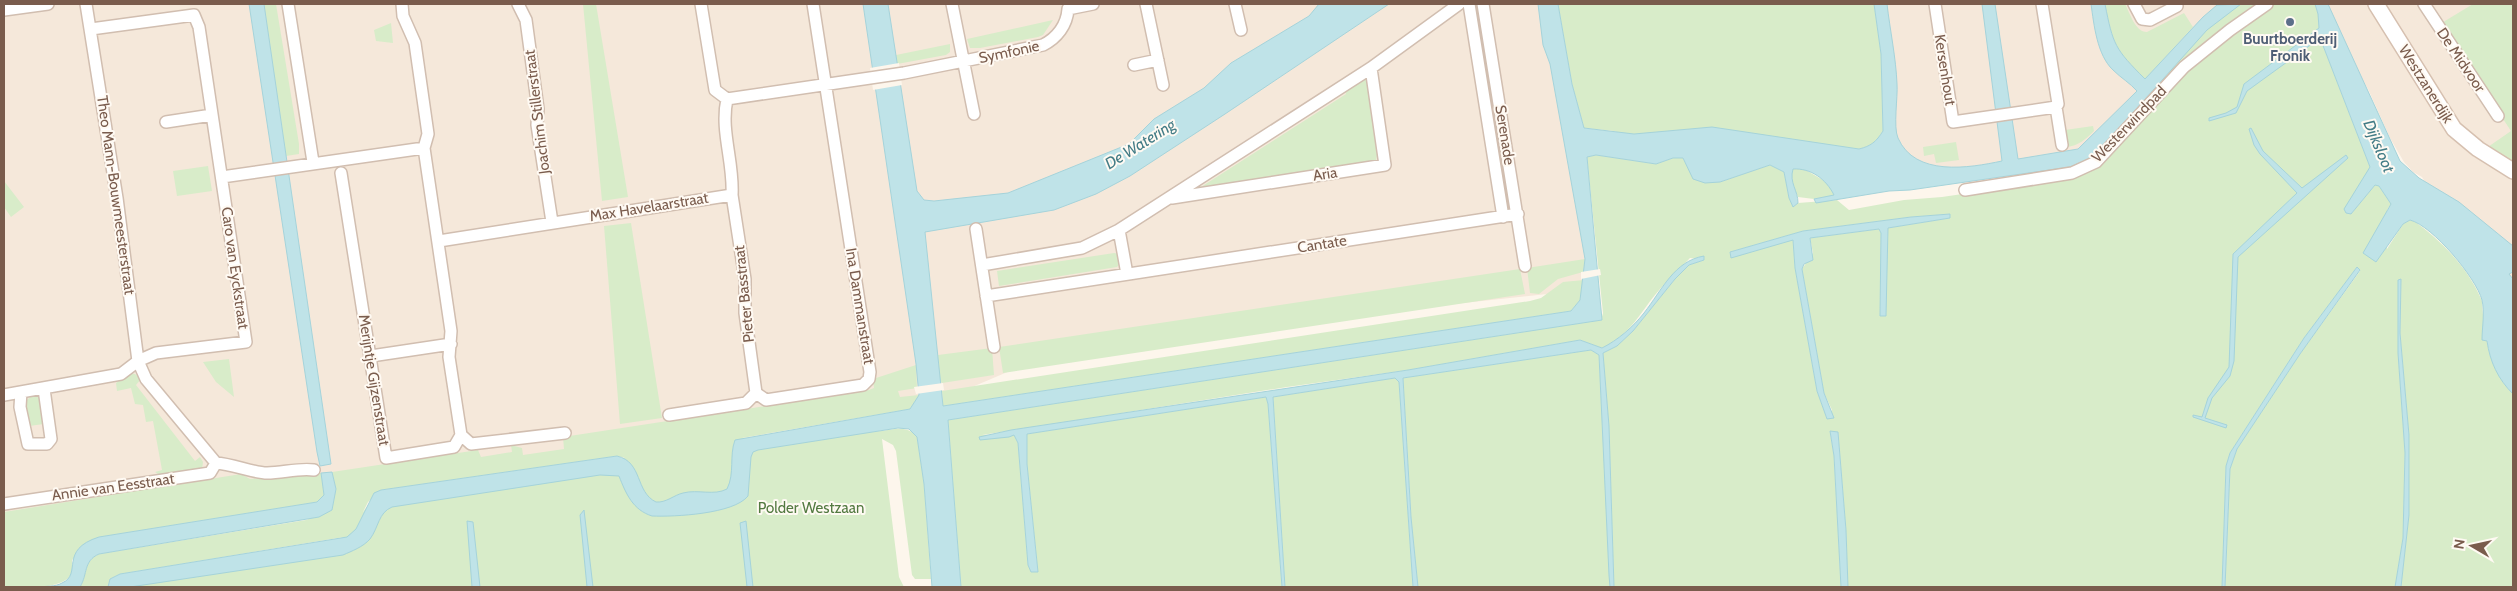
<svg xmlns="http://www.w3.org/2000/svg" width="2517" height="591" font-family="Cabin,sans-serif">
<rect width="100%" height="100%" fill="#fdf6ec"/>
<!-- residential -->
<path fill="#f5e8da" d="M4,4H1546L1594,289L1071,345L937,402L4,553Z
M1882,4H2513V327L2422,177L2413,172L2404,162L2390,138L2368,89L2348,55L2154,84L2077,156L1897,185Z"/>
<!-- green -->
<path fill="#d8ecc9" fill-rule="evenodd" d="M264,4H276L299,144V154L286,156Z
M583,4H596L628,197L602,201Z
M1558,4H1874L1881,54L1883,131C1876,142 1871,146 1859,149L1631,137L1614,131L1584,128L1572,84Z
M2105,4H2125C2130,13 2135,32 2147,32L2184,13L2193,27L2145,79C2115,50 2113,45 2105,4Z
M2241,4H2315L2318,14L2319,28L2293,47L2298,54L2316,41L2322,43L2370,167L2351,214L2375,185L2379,186L2391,204L2387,210V249L2403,224L2410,220L2414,221C2442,241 2469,269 2482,301C2484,335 2489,370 2513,394V587H2401L2409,515V435L2400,333L2401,279L2398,280V353L2405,453L2403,538L2395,587H2225L2230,469L2237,449L2300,354L2360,271L2357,267L2304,338L2230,453L2226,466L2222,587H1848L1846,530L1838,432H1830L1834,456L1841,587H1614L1609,426L1603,353L1617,346L1633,331L1675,279L1689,265L1704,260L1690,258C1680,269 1669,278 1660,289C1639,313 1633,333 1602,348L1580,340L1408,370L1287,387L982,435L1014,434L1018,443L1028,565L1031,572H1038L1027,464V434L1266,397L1268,404L1282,587H961L948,420L1601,320L1603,313L1587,157L1596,155L1656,164L1673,158H1683L1687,166L1720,182L1770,165L1784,172L1789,198L1793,207L1798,203L1837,200L1849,210L1904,200L1942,197L2071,178L2159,98L2155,90C2180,59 2206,25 2241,4ZM1950,214V218L1888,228L1885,316H1880L1881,233L1879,229L1810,238L1813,253L1802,269L1824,393L1832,410L1827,419L1817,391L1795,268L1793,239L1731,257L1730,252L1803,231L1911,217Z
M2473,4H2513V167L2485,149L2511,131L2440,24Z
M1053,20L1043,35L1038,37L980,48H970L967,39Z
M391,23L393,43L376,41L374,30Z
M950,44V52L946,55L897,64L896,55Z
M1366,77L1377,155L1376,161L1190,191L1199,185L1201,187L1346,94L1345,90Z
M2093,126L2094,131C2086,139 2078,146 2067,147L2065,130Z
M1956,142L1959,160L1936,163L1934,154L1924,156L1923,147Z
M208,166L212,191L177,196L173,171Z
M1792,169H1804L1828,183L1832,180L1835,196L1814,199L1798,197L1790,180Z
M4,181L24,207L11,217L4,207Z
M631,223L662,418L620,424L604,226Z
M1114,253L1119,254L1121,262L1117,267L999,286L997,271Z
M1585,259L1583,272L1558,279L1539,294L1530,293L1527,268Z
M1520,269L1525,294L1003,373L999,347Z
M1584,280L1580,300L1571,311L943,406L942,391L1530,301L1541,298L1563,282Z
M992,348L994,375L942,383L940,381L938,355Z
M1591,350L1599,355L1610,587H1418L1411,517L1403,378Z
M229,359L234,397L216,382L203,362Z
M916,365L917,388L898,391L900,397L919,395L910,409L742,438L881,431C895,429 908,425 917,437L924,483L931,579H915L912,575L896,451L893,445L882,439L899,577L904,587H111L344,537L120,574L110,579L108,587H80C88,574 83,561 99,554L306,520L332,510L336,489L332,472L478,450L481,457L512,452L511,445L522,448L523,455L564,449L563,437L869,390L874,388L873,379ZM617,456L625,458L374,497L363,512L368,502L381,490Z
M128,373L135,374L141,379L136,385L195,461L200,457L203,462L202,470L161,476L155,472L162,470L153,421L146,422L143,405L135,404L131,388L117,391L116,383Z
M1395,378L1399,382L1413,587H1285L1273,397Z
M32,395L39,397L44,424L29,426L26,401Z
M321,473L324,495L317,502L99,537L72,560V574C60,591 23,587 4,587V512L241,474L250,479Z"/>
<!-- water -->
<path fill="#bfe3e8" stroke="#a5d3da" d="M249,4H264L331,464L320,466L317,452Z
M863,4H888L917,191L924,200L934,201L1008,193L1129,144L1154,119L1204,88L1231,63L1309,16L1319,4H1389L1225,114L1130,176L1096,194L1054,210L925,232L943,406L1571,311L1580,300L1585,259L1550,64L1543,45L1538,4H1558L1572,84L1584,128L1634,134L1712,127L1859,149C1871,146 1876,142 1883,131L1881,54L1874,4H1887C1890,30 1896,58 1897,84C1898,97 1893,127 1898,138C1915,177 1969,168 2002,161L1982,4H1995L2018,159L2078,149L2137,91C2130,83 2121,78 2113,70C2097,55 2094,25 2091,4H2105C2113,45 2115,49 2145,79L2203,17L2217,5L2241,4L2207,30L2093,157L2070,167L1910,190L1889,191L1816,203L1814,199L1834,195C1826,179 1811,168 1793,169C1789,183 1798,190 1798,203L1793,207L1789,198L1784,172L1770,165L1720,182L1705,183L1693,179L1683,158H1673L1656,164L1596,155L1587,157L1602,320L948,420L961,587H932L924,484L917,437L909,429L898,428L758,450L753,452L751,457L748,496C734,514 674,517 652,516C633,510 626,494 619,476L600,475L392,507C378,513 379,527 370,539C363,547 352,551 343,555L130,587H108L110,579L120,574L347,537L356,529L374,493L381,490L617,456C643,462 635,492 656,502C666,503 674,495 683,493C698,489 714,496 727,489C735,473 729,456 735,440L910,409L919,395L916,364Z
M2315,4H2328L2400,161L2419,178L2459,202L2513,246V272L2509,274L2513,279V394C2498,379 2490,362 2487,341L2482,340C2482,327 2485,313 2482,300C2476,278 2433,226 2410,220L2403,224L2376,262L2363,253L2391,204L2379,186L2375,185L2351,214L2346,213L2344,209L2370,167L2322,43L2316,41L2247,91L2236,113L2209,121V118L2226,113L2237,107L2244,84L2319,28L2318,14Z
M2251,128L2263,151L2302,188L2346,155L2348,158L2238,257L2234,361L2230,376L2212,398L2205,418L2227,425L2226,428L2193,417V415L2202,417L2208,398L2229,367L2233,254L2297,193L2260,154L2254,145L2249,129Z
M1950,214V218L1888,228L1886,316H1880L1881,233L1879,229L1810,238L1813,260L1804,264L1802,269L1824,393L1834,418L1827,419L1817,391L1795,268L1793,240L1731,258L1730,252L1803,231L1911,217Z
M1704,256V260L1689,265L1675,279L1633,331L1617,346L1603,353L1609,426L1614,587H1610L1609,575L1599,355L1591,350L1403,378L1411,517L1418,587H1413L1399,382L1395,378L1273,397L1285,587H1282L1268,404L1266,397L1027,434V464L1038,572H1031L1028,565L1018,443L1014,435L1009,437L980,440L979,437L1011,430L1408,370L1580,340L1602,348C1618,340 1633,327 1644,313C1662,290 1674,261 1704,256Z
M2357,267L2360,270L2300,354L2237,449L2230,469L2225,587H2222L2226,466L2230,453L2304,338Z
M2401,279L2400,333L2409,435V515L2401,587H2395L2403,538L2405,453L2398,353V280Z
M1830,431L1838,432L1846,530L1848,587H1841L1834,456Z
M332,472L336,489L332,510L319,517L99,554C83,561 88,574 80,587H38C46,586 55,587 62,583C83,574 58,550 99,537L317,502L324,495L321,473Z
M584,510L593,587H587L580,515Z
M467,521L473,522L480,587H472Z
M746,521L753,587H747L740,523Z"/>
<!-- pier -->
<path fill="#fdf6ec" d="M899,63L902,85L873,90L870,68Z
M1600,269L1601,275L1581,279V272Z
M943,383L944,390L916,394L914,387Z"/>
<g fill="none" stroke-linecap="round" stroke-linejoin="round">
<defs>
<path id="street" d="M288,4L313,162
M402,4L403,16L415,43L428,134L424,148L451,331L449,357L461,435
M518,4L526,20L538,109L537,125L552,222
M701,4L715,90L727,99
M952,4L974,114
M1146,4L1163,85
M1235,4L1241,30
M1469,4L1503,217
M1483,4L1525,266
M1935,4L1953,122L2056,107L2058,104L2042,4
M2134,4L2142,19L2150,20L2177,6
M2424,4L2498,116
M4,10L48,4
M1134,65L1158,60
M2056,107L2062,145
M166,122L212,115
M341,173L386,458L454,447L461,435L471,444L565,433
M222,177L424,148
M1965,190L2072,173L2096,162L2184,67L2230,30L2267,4
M732,195L745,279V313L756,393
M1172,198L1385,165L1371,68
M976,229L994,347
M1119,230L1127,274
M439,241L732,195C734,162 720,131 727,99L904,73L1043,45C1057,38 1067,25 1068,9L1093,4
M982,265L1082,248L1119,230L1371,68L1459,4
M986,296L1518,214
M371,356L451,344
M21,392L20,407L28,444H47L51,439L44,389
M756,393L766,400L863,385L869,379L870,372L813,4
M4,395L121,374L138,361L156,353L246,342L199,27L194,15L91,29
M669,415L746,403L756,393
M216,463C232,464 254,473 267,473C283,473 297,468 314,470
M4,504L210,473L216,463L146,379L138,361L117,198L86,4"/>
<path id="secondary" d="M2376,4L2454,129L2478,149L2513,171"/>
</defs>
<!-- street casing -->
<use href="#street" stroke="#d1beb0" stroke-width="14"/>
<!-- secondary casing -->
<use href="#secondary" stroke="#d6c0b0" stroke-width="18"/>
<!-- street -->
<use href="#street" stroke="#fff" stroke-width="11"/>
<!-- secondary -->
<use href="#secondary" stroke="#fff" stroke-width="15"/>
</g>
<!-- markers -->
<circle fill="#5c6f8a" stroke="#fffaf3" stroke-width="2" cx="2290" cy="22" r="5"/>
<g text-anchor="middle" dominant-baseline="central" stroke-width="4" stroke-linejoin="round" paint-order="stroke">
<!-- service labels -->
<g font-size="15" font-weight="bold" fill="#4e5e75" stroke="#fffaf3">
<text x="2290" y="39">Buurtboerderij<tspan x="2290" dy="17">Fronik</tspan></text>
</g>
<!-- street labels -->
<g font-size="15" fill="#7a5c4d" stroke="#fffaf3">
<text transform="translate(1009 52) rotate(-12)">Symfonie</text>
<text transform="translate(2461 60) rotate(56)">De Midvoor</text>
<text transform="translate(1945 70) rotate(81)">Kersenhout</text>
<text transform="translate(2426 84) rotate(58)">Westzanerdijk</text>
<text transform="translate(537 112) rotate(-97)">Joachim Stillerstraat</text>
<text transform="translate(2129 124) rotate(-46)">Westerwindpad</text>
<text transform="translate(1505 135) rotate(81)">Serenade</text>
<text transform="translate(1325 174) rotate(-9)">Aria</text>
<text transform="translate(116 195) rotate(82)">Theo Mann-Bouwmeesterstraat</text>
<text transform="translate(649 207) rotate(-9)">Max Havelaarstraat</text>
<text transform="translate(1322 244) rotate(-9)">Cantate</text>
<text transform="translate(235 268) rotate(82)">Caro van Eyckstraat</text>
<text transform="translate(744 294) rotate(-96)">Pieter Basstraat</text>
<text transform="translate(860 306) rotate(81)">Ina Dammanstraat</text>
<text transform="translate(374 380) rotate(81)">Merijntje Gijzenstraat</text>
<text transform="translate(113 487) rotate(-8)">Annie van Eesstraat</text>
</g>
<!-- park labels -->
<g font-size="15" fill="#537a41" stroke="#fffaf3">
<text x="811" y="508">Polder Westzaan</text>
</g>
<!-- water labels -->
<g font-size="16" font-style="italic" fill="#437c86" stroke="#fffaf3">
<text transform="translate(1140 144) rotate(-32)">De Watering</text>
<text transform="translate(2379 146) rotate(67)">Dijksloot</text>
</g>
</g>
<!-- border -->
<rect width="2517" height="591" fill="none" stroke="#7a5c4d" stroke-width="10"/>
<!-- north arrow -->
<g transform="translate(2472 546) rotate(279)" stroke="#fffaf3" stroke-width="4" paint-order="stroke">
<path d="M0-4L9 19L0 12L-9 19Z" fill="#7a5c4d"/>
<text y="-8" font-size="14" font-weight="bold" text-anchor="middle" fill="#7a5c4d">N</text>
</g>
</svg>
